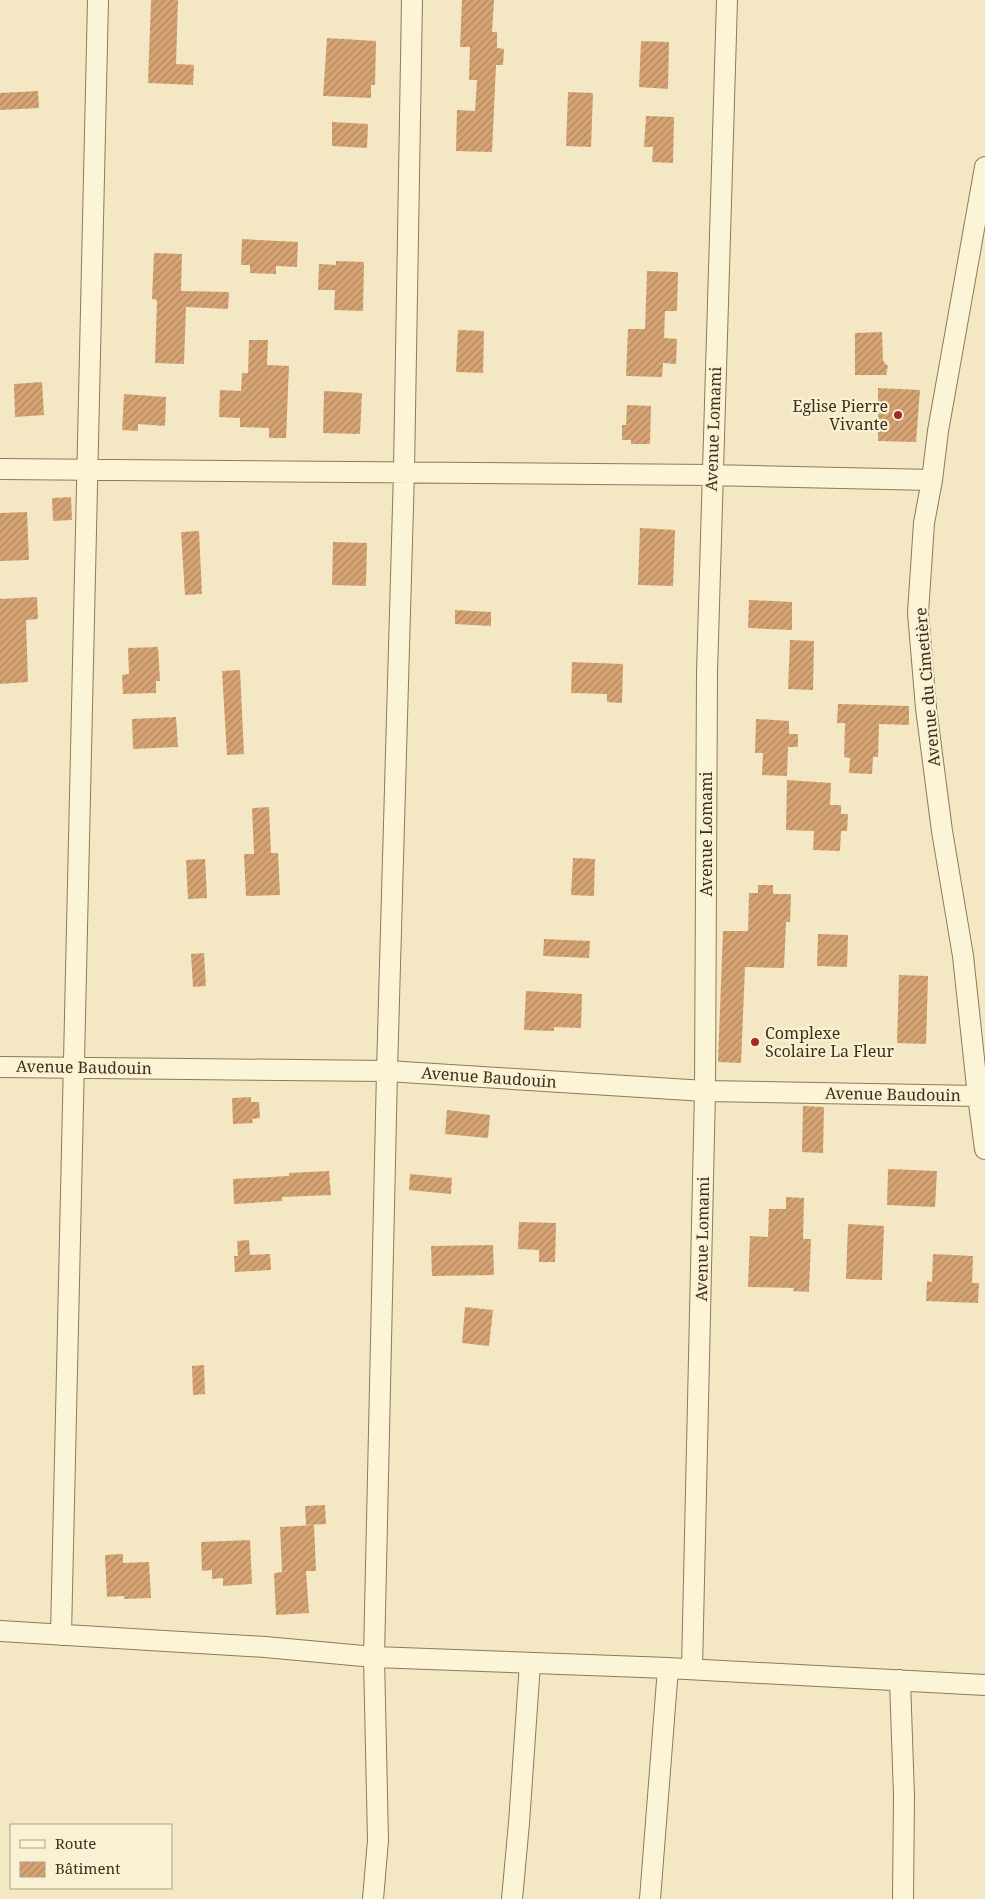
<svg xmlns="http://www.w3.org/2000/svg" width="985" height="1899" font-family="'Noto Serif',serif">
<defs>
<pattern id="building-hatch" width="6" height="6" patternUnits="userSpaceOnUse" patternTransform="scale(1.25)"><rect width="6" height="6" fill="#d6a474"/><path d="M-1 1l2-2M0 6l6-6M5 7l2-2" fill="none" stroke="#af865f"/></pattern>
</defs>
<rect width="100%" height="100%" fill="#f3e8c3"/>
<!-- building -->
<path fill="url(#building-hatch)" d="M151,0H178L176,64L194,65L193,85L148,83Z
M462,0H494L492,32H497V48L504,49L503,65H496L492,152L456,151L457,110L475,111L477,80H469L470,47H460Z
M327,38L376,41L375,85H371V98L323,96Z
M641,41L669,42L668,89L639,87Z
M38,91L39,108L0,110V93Z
M568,92L593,93L591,147L566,146Z
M646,116L674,117L673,163L652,162L653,147H644Z
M332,122L368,124L367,148L332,146Z
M242,239L298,242L297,267L276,266V274L250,273V265H241Z
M154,253L182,254L181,291L229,292L228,309L186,307L184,364L155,363L157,300L152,299Z
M336,261L364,262L363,311L334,310L335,290H318L319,264L336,265Z
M647,271L678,272L677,311H665L664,338L677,339L676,364L663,363L662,377L626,376L628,329H645Z
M458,330L484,331L483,373L456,372Z
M882,332L883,361L888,366L886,375H855V333Z
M249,340H268L267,365L289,366L286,438H269V428L240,427V418L219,417L220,390L241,391L242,373H248Z
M42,382L44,415L15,417L14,384Z
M878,388L920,390L916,442L878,441Z
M324,391L362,393L360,434L323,433Z
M124,394L166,397L165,426L138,424V431L122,430Z
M627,405L651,406L650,444H631V440H622V425H626Z
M71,497L72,520L53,521L52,498Z
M27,512L29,560L0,561V513Z
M640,528L675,530L673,586L638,585Z
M199,531L202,594L185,595L181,532Z
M333,542L367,543L366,586L332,585Z
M37,597L38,619L26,620L28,682L0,684V599Z
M749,600L792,602V630L748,628Z
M455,610L491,612V626L455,624Z
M790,640L814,641L813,690L788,689Z
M158,647L160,681H156V693L123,694L122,675L129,674L128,648Z
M572,662L623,664L622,703L607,702V694L571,693Z
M240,670L244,754L227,755L222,671Z
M838,704L909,706V725L879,724L878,757H873L872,774L849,773L850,758L844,757L845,723H837Z
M176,717L178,747L133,749L132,719Z
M756,719L789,721V734H798V747H788L787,776L762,775L763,753H755Z
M787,780L831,783L830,805H841V814H848L847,831H841L840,851L813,850L814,831L786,830Z
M269,807L271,853H278L280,895L246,896L244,854H254L252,808Z
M573,858L595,859L594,896L571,895Z
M205,859L207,898L188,899L186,860Z
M758,885H773V894H791L790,922H786L784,968L745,967L741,1063L718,1062L723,931H748L749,893H758Z
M818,934L848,935L847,967L817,966Z
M544,939L590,941L589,958L543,956Z
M204,953L206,986L193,987L191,954Z
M899,975L928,976L926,1044L897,1043Z
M526,991L582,994L581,1028L554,1027V1031L524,1030Z
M251,1097V1102H259L260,1118L252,1119L253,1123L233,1124L232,1098Z
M803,1106L824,1107L823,1153L802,1152Z
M447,1110L490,1115L488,1138L445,1134Z
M888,1169L937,1171L935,1207L887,1205Z
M329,1171L331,1195L282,1197V1201L234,1204L233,1179L289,1176V1173Z
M410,1174L452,1178L451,1194L409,1190Z
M786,1197L804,1198L803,1239H811L809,1292L793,1291L794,1288L748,1287L750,1236L768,1237L769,1209H786Z
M519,1222L556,1223L555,1262H539V1250L518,1249Z
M848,1224L884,1226L882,1280L846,1279Z
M249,1240L250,1255L270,1254L271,1270L235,1272L234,1256H238L237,1241Z
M493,1245L494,1275L432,1276L431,1246Z
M933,1254L973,1256L972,1283H979L978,1303L926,1301L927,1281L932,1282Z
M465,1307L493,1310L489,1346L462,1343Z
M204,1365L205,1394L193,1395L192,1366Z
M325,1505L326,1524L306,1525L305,1506Z
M314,1525L316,1571H306L309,1613L276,1615L274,1573L282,1572L280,1527Z
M250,1540L252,1584L223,1586V1578L212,1579V1570L202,1571L201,1542Z
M123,1554V1563L149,1562L151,1598L124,1599V1596L107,1597L105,1555Z"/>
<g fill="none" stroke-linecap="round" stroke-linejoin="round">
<defs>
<path id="minor" d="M985,167L938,431L932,480L924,523L918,613L926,708L942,831L963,956L978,1096L985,1149
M0,469L712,475L932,480
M0,1067L387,1071L705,1091L978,1096
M0,1631L265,1647L374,1657L668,1668L985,1685
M61,1635L98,0
M692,1669L705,1091L707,672L727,0
M900,1680L904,1796L903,1899
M373,1899L378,1840L374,1657L387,1071L404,471L412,0
M512,1899L519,1823L530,1663
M650,1899L668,1668"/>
</defs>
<!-- minor casing -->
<use href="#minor" stroke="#907957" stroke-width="22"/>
<!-- minor -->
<use href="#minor" stroke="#fcf4d7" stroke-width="20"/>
</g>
<!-- markers -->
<g fill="#a62820" stroke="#f9f1d3" stroke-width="2">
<circle cx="898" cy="415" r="5"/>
<circle cx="755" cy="1042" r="5"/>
</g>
<g text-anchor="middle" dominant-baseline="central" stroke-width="4.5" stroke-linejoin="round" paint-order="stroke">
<!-- poi labels -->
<g font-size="16" fill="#3e2f1d" stroke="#f9f1d3" text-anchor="end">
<text x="888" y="406">Eglise Pierre<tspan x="888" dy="18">Vivante</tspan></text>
<text x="765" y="1033" text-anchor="start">Complexe<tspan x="765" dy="18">Scolaire La Fleur</tspan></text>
</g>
<!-- street labels -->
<g font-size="16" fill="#3e2f1d" stroke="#f9f1d3">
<text transform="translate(713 429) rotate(-88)">Avenue Lomami</text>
<text transform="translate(927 687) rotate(-95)">Avenue du Cimetière</text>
<text transform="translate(706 834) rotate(-90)">Avenue Lomami</text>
<text transform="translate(84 1067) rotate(1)">Avenue Baudouin</text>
<text transform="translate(489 1077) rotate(4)">Avenue Baudouin</text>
<text transform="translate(893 1094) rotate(1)">Avenue Baudouin</text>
<text transform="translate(702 1239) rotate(-89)">Avenue Lomami</text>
</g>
</g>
<!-- legend -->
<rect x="10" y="1824" width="162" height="65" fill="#f9f1d3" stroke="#aea38a"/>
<rect x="20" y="1840" width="25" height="8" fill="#fcf4d7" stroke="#aea38a"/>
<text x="55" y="1849" font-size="15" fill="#3e2f1d">Route</text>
<rect x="20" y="1862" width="25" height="15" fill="url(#building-hatch)" stroke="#aea38a"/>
<text x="55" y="1874" font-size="15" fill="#3e2f1d">Bâtiment</text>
</svg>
